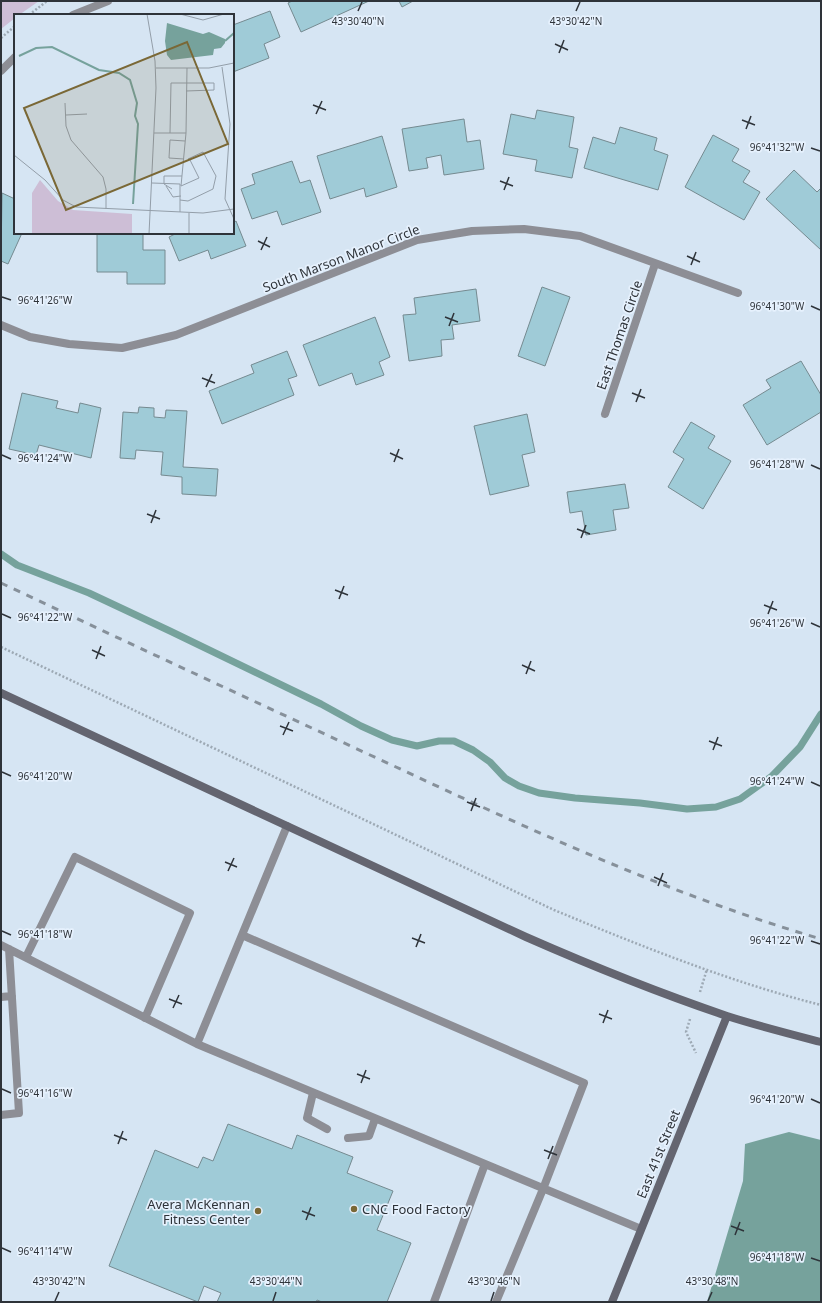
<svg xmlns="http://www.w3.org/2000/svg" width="822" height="1303" font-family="'Noto Sans',sans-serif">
<rect width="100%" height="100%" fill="#d6e5f3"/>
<!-- green -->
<path fill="#cdbed6" d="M1,1H39L19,15H15V18L1,29Z"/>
<!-- water -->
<path fill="#76a29c" d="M789,1132L821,1140V1302H707L743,1181L745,1144Z"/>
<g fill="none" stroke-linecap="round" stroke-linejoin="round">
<!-- stream -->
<path stroke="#76a29c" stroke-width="7" d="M1,554L17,565L89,593L170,631L321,704L361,726L392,740L417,746L439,741H454L473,750L490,762L505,778L519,786L539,793L575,798L640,803L687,809L716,807L740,799L772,776L800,747L821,714"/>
</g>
<!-- building -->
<path fill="#9fcbd7" stroke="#758a90" d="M292,1H369L301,32L288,3Z
M399,1H413L402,7Z
M270,11L280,37L264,44L269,58L233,72V25Z
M537,110L574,117L569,147L578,149L572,178L535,171L537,160L503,154L511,114L535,119Z
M464,119L467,142L480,140L484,169L444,175L441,155L426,158L428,168L409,171L402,129Z
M620,127L657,138L654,150L668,155L658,190L584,168L593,137L615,144Z
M713,135L739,149L732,161L750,171L743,182L760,192L744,220L685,187Z
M382,136L397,187L366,197L364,188L330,199L317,156Z
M292,161L300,183L310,180L321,212L282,225L277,211L252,219L241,189L255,184L252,174Z
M794,170L817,192L821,188V250L766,199Z
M2,193L15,199V233H22L8,264L1,261Z
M236,221L246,246L211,259L208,250L179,261L169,237L177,233H233V223Z
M97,233H143V250H165V284H127V272H97Z
M542,287L570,297L545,366L518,356Z
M476,289L480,321L452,325L454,339L441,340L442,356L409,361L403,315L416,314L414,298Z
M375,317L390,357L379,362L384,375L356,385L352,373L319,386L303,345Z
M287,351L297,376L288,379L294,395L222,424L209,391L254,373L251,365Z
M801,361L821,395V412L767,445L743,405L771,388L766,380Z
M22,393L58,401L56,408L78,413L80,403L101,408L91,458L39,445L36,455L9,449Z
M139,407L154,408V417L165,418L166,410L187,411L183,467L218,469L216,496L182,494V477L161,475L163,452L136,450L135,459L120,458L123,412L138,413Z
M527,414L535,452L522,455L529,486L490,495L474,426Z
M691,422L715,436L708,448L731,461L703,509L668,487L684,459L673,452Z
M625,484L629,508L613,510L616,530L586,535L582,511L570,513L567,492Z
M228,1124L292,1149L297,1135L353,1157L347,1173L393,1191L377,1230L411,1243L387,1302H322L317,1300L316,1302H217L221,1293L204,1286L198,1302L109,1266L155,1150L198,1168L203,1157L213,1161Z"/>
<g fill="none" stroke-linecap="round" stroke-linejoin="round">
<!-- path -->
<path stroke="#9da9b4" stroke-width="2.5" stroke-dasharray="2 2" stroke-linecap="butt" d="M29,15L47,1
M1,38L15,26
M1,647L554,910C641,946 730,982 821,1005
M700,992L707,969
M690,1019L686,1032L696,1053"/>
<!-- lane -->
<path stroke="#8d8e95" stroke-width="8" d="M242,935L584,1083L543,1189L496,1302
M1,945L197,1044L287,826
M26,957L75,857L190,913L145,1018
M1,997L12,996
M197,1044L641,1229
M313,1093L307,1118L327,1129
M1,1115L19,1113L9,949
M348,1138L369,1136L375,1119
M434,1302L485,1164"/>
<!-- street -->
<path stroke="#8d8e95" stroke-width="8" d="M73,15L108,1
M1,71L15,57
M1,325L30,337L69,344L122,348L176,335L417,240L472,231L524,229L580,236L738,293
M605,414L655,264"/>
<!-- secondary -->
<path stroke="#646570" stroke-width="8" d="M1,693L526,937C592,966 659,993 727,1016C758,1026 790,1034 821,1042
M612,1302L727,1016"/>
<!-- rail -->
<path stroke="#86909a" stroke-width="3" stroke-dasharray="7 7" stroke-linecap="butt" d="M1,583C133,645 264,706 396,767C535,832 674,896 821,939"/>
</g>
<!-- ticks -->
<path fill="none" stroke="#2e3339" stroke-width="1.5" d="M358,11L362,2M576,11L580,2M555,44L568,50M559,53L564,40M313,105L326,110M316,114L322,101M742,120L755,125M746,129L751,116M811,148L820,151M500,181L513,186M504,190L509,177M258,241L270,247M261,250L267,237M687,256L700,262M691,265L696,252M2,297L11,300M811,306L820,310M445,317L458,322M449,326L454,313M202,378L215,383M206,387L212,374M632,393L645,398M636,402L641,389M390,453L403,459M2,455L11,459M394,462L399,449M811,465L820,469M147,514L160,519M151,523L156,510M577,529L590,534M581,538L586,525M335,590L348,595M339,599L344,586M764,605L777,610M2,614L11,618M768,614L773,601M811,623L820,627M92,650L105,656M96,659L101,646M522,665L535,671M526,674L531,661M280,726L293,731M283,735L289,722M709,741L722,746M713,750L718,737M2,772L11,776M811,782L820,786M467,802L480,807M471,811L476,798M225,862L237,867M228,871L234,858M654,877L667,883M658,886L663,873M2,931L11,935M412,938L425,943M811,941L820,944M416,947L421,934M169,999L182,1004M173,1008L179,995M599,1014L612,1019M603,1023L608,1010M357,1074L370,1079M361,1083L366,1070M2,1089L11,1093M811,1099L820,1103M114,1135L127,1140M118,1144L123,1131M544,1150L557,1155M548,1159L553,1146M302,1211L315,1216M306,1220L311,1207M731,1226L744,1231M735,1235L740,1222M2,1248L11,1252M811,1258L820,1261M55,1301L59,1292M273,1301L276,1292M491,1301L494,1292M708,1301L712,1292"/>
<!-- markers -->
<g fill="#7a6836" stroke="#e6f1fd" stroke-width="1.5">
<circle cx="354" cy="1209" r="4"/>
<circle cx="258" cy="1211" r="4"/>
</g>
<g text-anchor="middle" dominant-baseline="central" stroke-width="3.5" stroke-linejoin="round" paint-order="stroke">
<!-- street labels -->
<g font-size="13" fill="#2e3339" stroke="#e6f1fd">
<text transform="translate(341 258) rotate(-21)">South Marson Manor Circle</text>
<text transform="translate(619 335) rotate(-71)">East Thomas Circle</text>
<text transform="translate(658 1154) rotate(-68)">East 41st Street</text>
</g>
<!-- poi labels -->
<g font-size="13" fill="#2e3339" stroke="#e6f1fd" text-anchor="end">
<text x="250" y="1204">Avera McKennan<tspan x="250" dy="15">Fitness Center</tspan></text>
<text x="362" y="1209" text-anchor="start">CNC Food Factory</text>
</g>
</g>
<!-- overview -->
<g transform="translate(14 14)">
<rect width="220" height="220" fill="#d6e5f3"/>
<path d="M26,166L44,187L59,196L118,200V220H18V179Z" fill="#cdbed6"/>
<path d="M153,9L189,20L195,18L211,25V29L207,34L200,35L199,41L157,46L153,41L151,27Z" fill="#76a29c"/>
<path fill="none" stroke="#76a29c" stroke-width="2" d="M211,27L220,19M5,42L22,34L38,33L85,56L105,59L116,66L123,89L121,102L124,110L119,190"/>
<path fill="none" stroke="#939ea9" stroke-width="1" d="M133,0L141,47L142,74L135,220M166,0L189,6L210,0M208,53L216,110L211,185L220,205M142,54H195L220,49M51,89L52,112L57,126L89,163L92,175V195M52,101L73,100M140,119H172L167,172L185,164L175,144M156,119L157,69H200V76L172,77M172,119L173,54M0,141L31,166L49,186L62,193L189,199L220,195M170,145L155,144L156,126L171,127M138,169L166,170V198M152,172L159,183L167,182M158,175L150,170V162H168M166,186L174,187L199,175L202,162L189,138L174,145M175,220V199"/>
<path fill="#7a6836" fill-opacity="0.15" stroke="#7a6836" stroke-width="2" d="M173,28L214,130L52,196L10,94Z"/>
<rect width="220" height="220" fill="none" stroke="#2e3339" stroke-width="2"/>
</g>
<g font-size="10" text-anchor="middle" fill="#2e3339" stroke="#e6f1fd" stroke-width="3.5" stroke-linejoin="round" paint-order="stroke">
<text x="358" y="25">43°30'40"N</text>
<text x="576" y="25">43°30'42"N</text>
<text x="777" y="151">96°41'32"W</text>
<text x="45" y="304">96°41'26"W</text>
<text x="777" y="310">96°41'30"W</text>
<text x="45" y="462">96°41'24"W</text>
<text x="777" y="468">96°41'28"W</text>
<text x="45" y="621">96°41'22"W</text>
<text x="777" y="627">96°41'26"W</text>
<text x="45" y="780">96°41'20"W</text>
<text x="777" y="785">96°41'24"W</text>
<text x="45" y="938">96°41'18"W</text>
<text x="777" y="944">96°41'22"W</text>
<text x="45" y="1097">96°41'16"W</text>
<text x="777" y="1103">96°41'20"W</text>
<text x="45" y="1255">96°41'14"W</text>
<text x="777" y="1261">96°41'18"W</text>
<text x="59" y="1285">43°30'42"N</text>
<text x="276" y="1285">43°30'44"N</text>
<text x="494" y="1285">43°30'46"N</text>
<text x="712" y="1285">43°30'48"N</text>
</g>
<!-- border -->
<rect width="822" height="1303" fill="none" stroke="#2e3339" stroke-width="4"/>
</svg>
